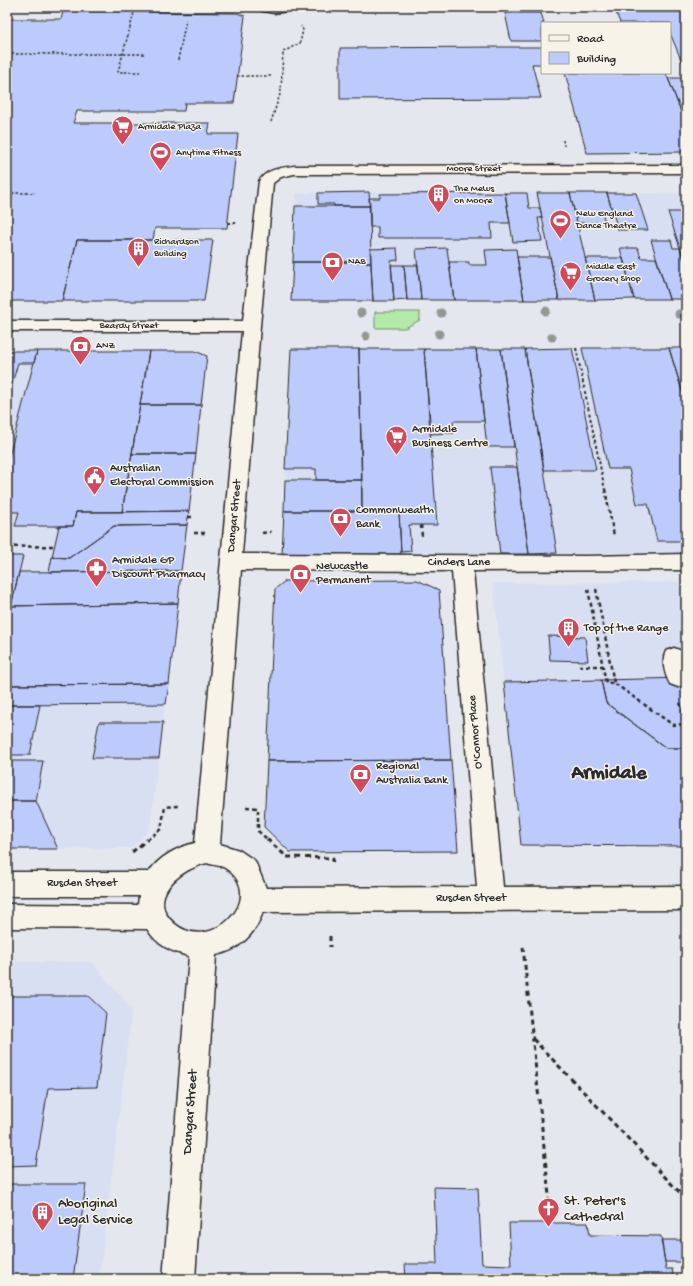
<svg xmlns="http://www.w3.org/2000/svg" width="693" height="1286" font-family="'Gochi Hand',sans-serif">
<rect width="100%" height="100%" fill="#e5e7ee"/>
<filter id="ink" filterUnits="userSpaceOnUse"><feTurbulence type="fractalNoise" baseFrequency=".025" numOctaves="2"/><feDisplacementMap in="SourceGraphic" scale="8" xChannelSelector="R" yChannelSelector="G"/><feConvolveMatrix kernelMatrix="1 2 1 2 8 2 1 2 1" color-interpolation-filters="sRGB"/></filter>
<g filter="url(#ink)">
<!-- built -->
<path fill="#d9dff2" d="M369,192L686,193V299L291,301L296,193Z
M686,348V553L282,555L291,349Z
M7,351H195L207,356L150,830L131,848L7,849Z
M686,582V846L521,845L493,583Z
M7,962H92L132,1010L99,1279H7Z"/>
<!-- green -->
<path fill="#b5e9aa" stroke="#708a6a" d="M375,312H420V320L405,328H375Z"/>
<!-- building -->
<path fill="#bccbfb" stroke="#2b2b2b" d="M76,11L237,13L245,16L234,103H185L184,111H77L73,123H210L208,134H238L227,228H155L153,240H77L62,301H7V26L10,19H61L63,12Z
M616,12H686V62H682L670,33V23H620Z
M505,13H541L544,23H542V41H511Z
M502,47H542V64H532L541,98L340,99V48Z
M565,73H666L686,124V152L587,153Z
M668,78H686V114H682Z
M369,192L370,206H334V204H318V193Z
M505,193H527L529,208H540L542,218H538L542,241L513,242Z
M505,193L510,223H491L492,238H378V227H370L369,198H380V194Z
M537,193H570L595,300H559Z
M570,193H607L612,211H602L605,223H577Z
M607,193H636L648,230H618Z
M295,206H370L371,262H293Z
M668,212H686V266Z
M77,240H213L204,301H62Z
M651,240H671L673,248H680L686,266V299H669Z
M397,248L398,260L391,261L394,301H373L370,249Z
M447,248L454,300H421L416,249Z
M620,248H638L641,258H656L669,299H634Z
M516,249L524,300H454L449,262H469V265H487L485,250Z
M517,257H550L559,300H524Z
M585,258H623L634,299L595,300Z
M293,262H371L373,301H291Z
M391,265H404L407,300L394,301Z
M404,265H418L421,300H407Z
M572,348L596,470H544L525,349Z
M582,348H669L686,404V541H657L648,504H637L629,469H608Z
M669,348H686V404Z
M291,349H359L362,480H316V469H285Z
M359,349H424L437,525H409L411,551L401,552L399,511H362Z
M424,349H476L484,421H453L454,433L431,434Z
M476,349H501L514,447H487Z
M501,349H525L557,553L529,554Z
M7,351H37L34,363H18L7,401Z
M37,351H149L122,512H76L73,526H15L19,512H7V464Z
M149,351H195L207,356L201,405H140Z
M140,405H201L196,454H132Z
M132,454H196L189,511L122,512Z
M490,467H517L529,554H500Z
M285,480H362V511H284Z
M189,511L187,525L114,526L69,558L52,557L59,526H73L76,512Z
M284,511H399L401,554L282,555Z
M187,525L181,571L49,572L52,557L69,558L114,526Z
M7,556H23L11,606H7Z
M181,571L178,603L11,606L19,572Z
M417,580L439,590L451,760L267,761L275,589L285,581Z
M178,603L169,684L7,685V606Z
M548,636L585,637L588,661L550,660Z
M686,678V748H666L606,703L601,680Z
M601,680L606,703L666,748H686V846L521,845L504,682Z
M169,684L166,704L7,705V685Z
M7,705H40L30,755H7Z
M99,722H163L159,758H92Z
M451,760L458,851L290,852L264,827L267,761Z
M7,761H43L36,801H7Z
M7,801H36L58,849H9L7,845Z
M7,996H88L106,1013L97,1087L48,1088L36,1165L7,1166Z
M7,1184H86L73,1279H7Z
M434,1187L478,1188L482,1264L511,1265L509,1223H588L590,1235L661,1236L666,1269H672L674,1279H406L405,1264H437Z
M661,1240H686V1262H665Z"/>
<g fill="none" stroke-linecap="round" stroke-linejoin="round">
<defs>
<path id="minor" d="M256,7H296L294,10L274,13L258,10Z
M686,165V173L294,174L281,177L273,183L260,326L242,554L586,556L686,554V570L473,571L503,887L686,886V910L263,912C255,934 239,951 216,955L195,1279H163L189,956C171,952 157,945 147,929L7,928V904L138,905L139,896H7V872H149C159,857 177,847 195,843L242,331H7V321H243L259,181C267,169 280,168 294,166ZM241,570L452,571L477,887L266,888L255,861L239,850L220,844ZM207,863C212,865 220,865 225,868C269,895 213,955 175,924C144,898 180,869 207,863Z
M674,648L682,651L686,661V684L678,687L670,684C665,675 661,661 666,651Z"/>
</defs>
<!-- minor casing -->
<use href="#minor" stroke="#2b2b2b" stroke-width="3"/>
<!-- path-far3 -->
<path stroke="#2b2b2b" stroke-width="1.5" stroke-dasharray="2.5 2" stroke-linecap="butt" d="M166,7V9
M228,7L238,8
M135,9L118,72H140
M313,10L327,7
M7,54H144
M178,60L186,20
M237,76H272
M271,122L281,91L283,52L300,43L303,30L301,26
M563,140L564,146
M7,211L13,193H35"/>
<!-- path-far2 -->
<path stroke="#2b2b2b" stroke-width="2" stroke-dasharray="3 2.5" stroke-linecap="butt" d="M228,223H236
M576,348L605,490"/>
<!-- path-far1 -->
<path stroke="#2b2b2b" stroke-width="2.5" stroke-dasharray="4 3" stroke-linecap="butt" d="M605,489L614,536
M188,517H195
M421,525L422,537
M194,533H205
M262,533L271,532
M7,547L54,546
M588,589L606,683H614L673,725L686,724
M596,589L614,683
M579,666H603
M680,703L686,722
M246,807L258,808V831L268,840
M147,840L161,829L165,807L179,806"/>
<!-- path -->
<path stroke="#2b2b2b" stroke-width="3" stroke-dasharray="5 4" stroke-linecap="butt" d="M267,839L287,857L333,858L332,865
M132,852L148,839
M330,936V947
M523,947L550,1205
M533,1039L686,1199"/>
<!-- minor -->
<use href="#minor" fill="#f7f3e8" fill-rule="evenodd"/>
</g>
<!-- trees -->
<g fill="#929994">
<circle cx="546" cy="311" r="4.5"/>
<circle cx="361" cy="313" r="4.5"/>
<circle cx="441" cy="313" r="4.5"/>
<circle cx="679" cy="314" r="4.5"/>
<circle cx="439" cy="334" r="4.5"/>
<circle cx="366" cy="336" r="4.5"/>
<circle cx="552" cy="337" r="4.5"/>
</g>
</g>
<!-- icons -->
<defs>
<symbol id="supermarket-pin" viewBox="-11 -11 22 30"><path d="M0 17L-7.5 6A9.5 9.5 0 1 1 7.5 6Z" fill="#d1495b" stroke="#f7f3e8"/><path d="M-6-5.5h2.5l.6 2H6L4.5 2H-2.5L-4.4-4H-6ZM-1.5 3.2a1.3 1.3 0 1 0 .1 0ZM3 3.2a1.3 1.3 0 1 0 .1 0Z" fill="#fff"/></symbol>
<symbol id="stadium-pin" viewBox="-11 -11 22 30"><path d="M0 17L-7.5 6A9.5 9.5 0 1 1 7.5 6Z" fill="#d1495b" stroke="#f7f3e8"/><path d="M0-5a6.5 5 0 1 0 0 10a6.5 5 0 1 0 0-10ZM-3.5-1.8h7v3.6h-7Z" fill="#fff"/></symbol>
<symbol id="building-pin" viewBox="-11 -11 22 30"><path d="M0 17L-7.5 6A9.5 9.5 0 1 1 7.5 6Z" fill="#d1495b" stroke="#f7f3e8"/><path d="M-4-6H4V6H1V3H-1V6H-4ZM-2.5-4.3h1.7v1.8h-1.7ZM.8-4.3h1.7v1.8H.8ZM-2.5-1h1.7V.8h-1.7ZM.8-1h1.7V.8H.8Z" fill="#fff"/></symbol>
<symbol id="bank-pin" viewBox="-11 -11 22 30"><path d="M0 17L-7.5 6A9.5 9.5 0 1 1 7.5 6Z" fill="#d1495b" stroke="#f7f3e8"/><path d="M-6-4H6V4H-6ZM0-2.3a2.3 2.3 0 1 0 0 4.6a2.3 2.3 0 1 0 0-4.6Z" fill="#fff"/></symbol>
<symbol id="civic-pin" viewBox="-11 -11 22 30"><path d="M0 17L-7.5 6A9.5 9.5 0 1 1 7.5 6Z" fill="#d1495b" stroke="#f7f3e8"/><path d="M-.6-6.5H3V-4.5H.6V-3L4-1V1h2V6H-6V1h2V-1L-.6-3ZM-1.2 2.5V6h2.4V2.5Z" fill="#fff"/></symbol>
<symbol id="pharmacy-pin" viewBox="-11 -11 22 30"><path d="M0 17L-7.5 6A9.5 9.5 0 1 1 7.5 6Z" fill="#d1495b" stroke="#f7f3e8"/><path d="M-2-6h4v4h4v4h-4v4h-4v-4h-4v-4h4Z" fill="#fff"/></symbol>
<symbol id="church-pin" viewBox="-11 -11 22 30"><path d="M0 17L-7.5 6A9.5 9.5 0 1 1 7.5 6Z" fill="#d1495b" stroke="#f7f3e8"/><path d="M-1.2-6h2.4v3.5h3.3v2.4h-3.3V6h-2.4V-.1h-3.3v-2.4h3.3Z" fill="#fff"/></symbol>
</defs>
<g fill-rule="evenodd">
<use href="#supermarket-pin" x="110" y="114" width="25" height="34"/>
<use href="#stadium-pin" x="148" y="140" width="25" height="34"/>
<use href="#building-pin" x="426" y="182" width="25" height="34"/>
<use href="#stadium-pin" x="548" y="208" width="25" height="34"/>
<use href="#building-pin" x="126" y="236" width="25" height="34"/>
<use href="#bank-pin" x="320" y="250" width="25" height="34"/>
<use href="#supermarket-pin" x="558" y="260" width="25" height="34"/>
<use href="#bank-pin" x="68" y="334" width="25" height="34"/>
<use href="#supermarket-pin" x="384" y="424" width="25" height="34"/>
<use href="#civic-pin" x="82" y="464" width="25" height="34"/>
<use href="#bank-pin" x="328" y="506" width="25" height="34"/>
<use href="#pharmacy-pin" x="84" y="556" width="25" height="34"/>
<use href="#bank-pin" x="288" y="562" width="25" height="34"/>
<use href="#building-pin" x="556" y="616" width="25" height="34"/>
<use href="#bank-pin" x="348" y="762" width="25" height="34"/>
<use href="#church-pin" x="536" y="1196" width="25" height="34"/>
<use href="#building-pin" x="30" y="1200" width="25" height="34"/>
</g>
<g text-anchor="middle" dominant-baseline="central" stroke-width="3" stroke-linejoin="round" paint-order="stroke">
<!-- far-poi labels -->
<g font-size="10" fill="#2b2b2b" stroke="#f7f3e8" text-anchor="start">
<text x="138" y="127">Armidale Plaza</text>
<text x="176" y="153">Anytime Fitness</text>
<text x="454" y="189">The Mews<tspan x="454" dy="12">on Moore</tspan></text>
<text x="576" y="214">New England<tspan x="576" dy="12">Dance Theatre</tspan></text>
<text x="154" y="242">Richardson<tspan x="154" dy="12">Building</tspan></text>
<text x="348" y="262">NAB</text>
<text x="586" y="267">Middle East<tspan x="586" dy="12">Grocery Shop</tspan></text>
<text x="96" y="346">ANZ</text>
</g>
<!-- far-street labels -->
<g font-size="10" fill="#2b2b2b" stroke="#f7f3e8">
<text x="474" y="169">Moore Street</text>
<text x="129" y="326">Beardy Street</text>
</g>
<!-- poi labels -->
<g font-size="12" fill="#2b2b2b" stroke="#f7f3e8" text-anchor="start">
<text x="412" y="430">Armidale<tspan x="412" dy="14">Business Centre</tspan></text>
<text x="110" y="469">Australian<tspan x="110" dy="14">Electoral Commission</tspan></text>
<text x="356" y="511">Commonwealth<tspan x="356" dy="14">Bank</tspan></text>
<text x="112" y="561">Armidale GP<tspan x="112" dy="14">Discount Pharmacy</tspan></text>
<text x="316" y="567">Newcastle<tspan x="316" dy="14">Permanent</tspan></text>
<text x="584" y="629">Top of the Range</text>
<text x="376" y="767">Regional<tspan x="376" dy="14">Australia Bank</tspan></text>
</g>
<!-- street labels -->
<g font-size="12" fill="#2b2b2b" stroke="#f7f3e8">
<text transform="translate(235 516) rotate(-85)">Dangar Street</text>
<text x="459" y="563">Cinders Lane</text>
<text transform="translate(476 732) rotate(-95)">O'Connor Place</text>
<text x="82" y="884">Rusden Street</text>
<text x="471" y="899">Rusden Street</text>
</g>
<!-- near-street labels -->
<g font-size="14" fill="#2b2b2b" stroke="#f7f3e8">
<text transform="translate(191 1112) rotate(-86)">Dangar Street</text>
</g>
<!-- near-poi labels -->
<g font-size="14" fill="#2b2b2b" stroke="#f7f3e8" text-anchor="start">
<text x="564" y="1201">St. Peter's<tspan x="564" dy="16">Cathedral</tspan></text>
<text x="58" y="1204">Aboriginal<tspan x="58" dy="16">Legal Service</tspan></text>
</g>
<!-- town labels -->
<g font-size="20" font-weight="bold" fill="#2b2b2b" stroke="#f7f3e8">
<text x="609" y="774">Armidale</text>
</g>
</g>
<!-- margin -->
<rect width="693" height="1286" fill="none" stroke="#f7f3e8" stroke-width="24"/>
<rect x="12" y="12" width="669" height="1262" fill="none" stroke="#2b2b2b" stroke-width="1.5" filter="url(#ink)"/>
<!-- legend -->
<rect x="541" y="22" width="130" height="52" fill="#f7f3e8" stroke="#a5a39c"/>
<rect x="549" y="35" width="20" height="6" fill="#f7f3e8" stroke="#a5a39c"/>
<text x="577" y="42" font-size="12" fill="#2b2b2b">Road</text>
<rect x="549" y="52" width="20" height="12" fill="#bccbfb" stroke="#a5a39c"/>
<text x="577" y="62" font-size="12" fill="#2b2b2b">Building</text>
</svg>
